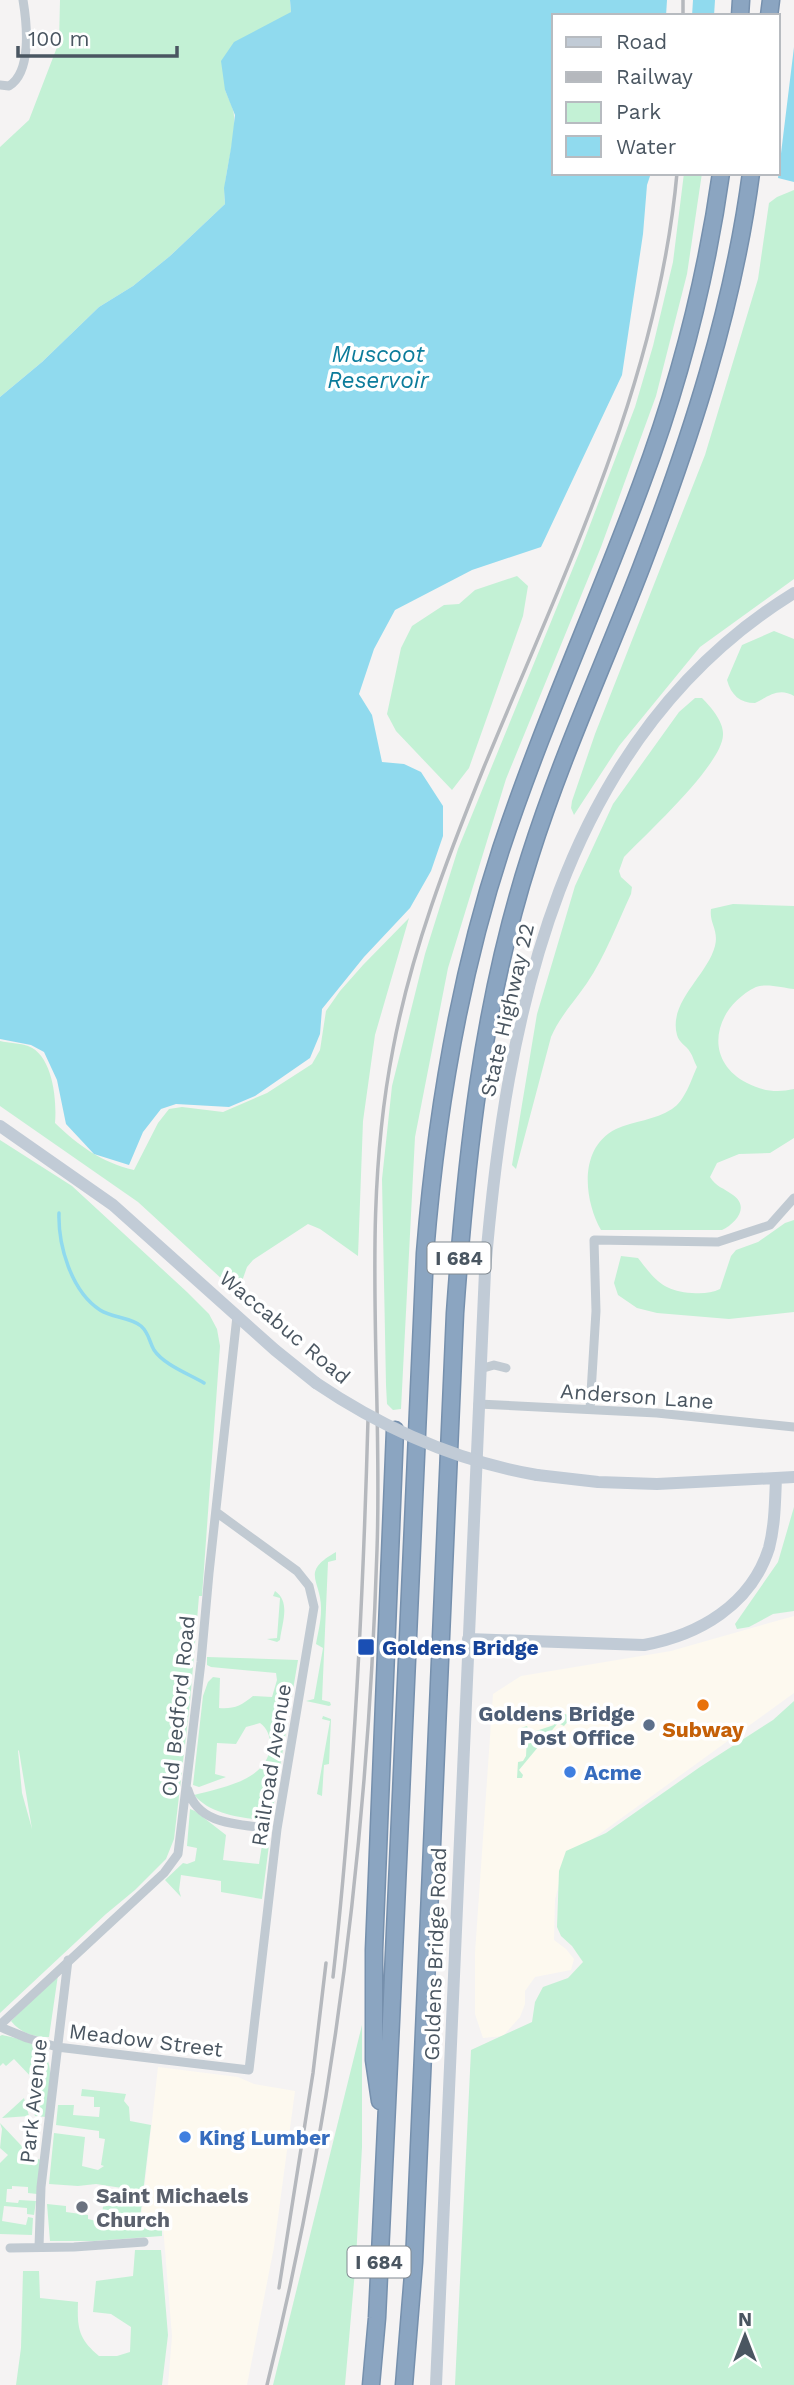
<svg xmlns="http://www.w3.org/2000/svg" width="794" height="2385" font-family="'Work Sans',sans-serif">
<rect width="100%" height="100%" fill="#f5f3f3"/>
<!-- commercial -->
<path fill="#fdf9ef" d="M794,1616V1693L565,1859L555,1900L554,1940L566,1949L574,1959L571,1970L535,1977L525,1991V2004L520,2017L503,2036L483,2038L475,2014V1953L493,1694L521,1676L671,1651Z
M158,2067L238,2077L254,2084L295,2091L274,2247L247,2385H168L172,2336L163,2226L140,2228Z"/>
<!-- green -->
<path fill="#c3f1d5" fill-rule="evenodd" d="M60,0H290L291,12L225,90C228,98 234,108 234,116C236,146 222,174 225,204L170,256L133,286L99,307L42,362L0,397V147L29,120L59,42Z
M684,173H702L687,274L656,396L601,547L506,779L448,968L415,1137L401,1409L393,1410L387,1404L386,1385L382,1179L392,1086L425,954L458,849L582,546L635,407L653,346L673,262Z
M794,190V579L700,647L619,746L574,815L571,808L572,801L595,734L705,455L758,279L769,203L777,197Z
M517,576L528,586L523,616L469,768L452,790L396,731L387,714L401,648L412,626L444,605L459,604L475,590Z
M774,631L794,639V696C779,687 769,696 755,703C740,703 731,695 727,680L742,645Z
M695,698H702C711,707 724,722 723,735C722,765 646,834 624,857L619,871L621,877L632,887L631,894C617,924 605,956 587,983C575,1001 560,1016 551,1037L516,1169L512,1165L537,1014L575,886L613,804L679,712Z
M733,904L794,906V989C784,988 766,983 756,987C715,1007 701,1059 747,1083C762,1091 777,1093 794,1089V1138L770,1153L739,1154L717,1163L710,1177C716,1187 724,1188 733,1195C750,1207 736,1223 722,1230H601C584,1200 578,1148 616,1129C634,1121 655,1120 672,1109C685,1101 691,1080 697,1067C694,1062 693,1056 690,1052C686,1045 679,1043 677,1035C668,1002 707,976 715,946C719,930 709,923 711,909Z
M409,918L375,1035L363,1121L358,1256L320,1229L308,1224L253,1260L247,1267L241,1284L234,1286L224,1281L138,1202L0,1106V1041C9,1043 20,1043 28,1046C53,1055 57,1101 55,1123C79,1146 101,1162 134,1170L158,1123L169,1109L182,1107L223,1112L267,1093L312,1064L320,1050L326,1011L340,991L363,965Z
M0,1140L72,1186L187,1292L209,1314L217,1329L220,1346L202,1596H199L190,1702L174,1839L166,1859L135,1890L106,1914L0,2013ZM18,1750L19,1751L32,1829L22,1793Z
M794,1220V1312L729,1319L657,1313L637,1308L618,1295L614,1283L621,1256L638,1258C655,1280 663,1291 692,1293C702,1294 712,1293 720,1289L731,1256L736,1250L758,1242L785,1223Z
M794,1507V1611L773,1614L749,1627L737,1629L735,1624L778,1562Z
M336,1552V1560L328,1562L322,1700L330,1702L331,1705L329,1706L306,1701L314,1699L323,1648L316,1644C318,1633 321,1621 321,1610C322,1580 299,1573 336,1552Z
M275,1591C291,1602 282,1623 280,1640L277,1642L267,1639L277,1638L280,1598L273,1596Z
M207,1657L298,1660L271,1821C245,1818 212,1816 194,1795C220,1788 266,1781 270,1748C271,1738 268,1729 260,1723L246,1727L236,1744L217,1743L215,1774L226,1777L199,1787L193,1785L203,1696L208,1682L213,1677L220,1678L219,1708C234,1709 241,1706 253,1696L272,1697L277,1680L276,1673L211,1667L207,1665Z
M794,1701V2385H455L471,2050L532,2022L535,2002L543,1987L568,1978L583,1962L572,1946L561,1936L557,1927L559,1871L566,1851L606,1833L700,1767L773,1720Z
M566,1714L570,1719L564,1726L558,1723L519,1770L523,1775L522,1778H517L518,1762L523,1761L526,1756L527,1736L519,1734L521,1728L527,1726L530,1733L554,1725L553,1718Z
M323,1716L331,1719L329,1764L324,1765L322,1796L317,1794L330,1721L322,1719Z
M190,1809L195,1811L226,1835L223,1860L259,1864L262,1845H269L262,1899L221,1892V1881L181,1875L179,1890L181,1897L165,1880L183,1863L187,1864L195,1861L197,1848L187,1846Z
M58,1975L49,2037C36,2038 20,2033 11,2021Z
M362,2025V2147L356,2259L345,2385H273Z
M2,2035C61,2046 52,2069 46,2117L35,2116L29,2091L35,2081L14,2059L6,2066L3,2063L0,2066V2036Z
M82,2089L126,2094L124,2101L129,2107L130,2121L151,2125L139,2227L162,2226V2236L94,2241H50L47,2204L66,2206V2212L88,2215V2219L96,2221L97,2216H102L103,2206H121L122,2188L96,2184L78,2186L49,2184L54,2133L85,2137L82,2166L98,2170L104,2166L101,2165L105,2139L99,2138V2131L56,2125L58,2105H74L73,2115L99,2117L100,2107H94V2097L81,2096Z
M24,2098L29,2116L2,2118Z
M0,2123L32,2157L41,2160L37,2194L28,2193V2187L12,2186V2189H7L6,2202L18,2203L19,2200L36,2201L34,2215L27,2214V2208L4,2206L2,2221L26,2225L28,2217L33,2218L32,2235L0,2234V2163L8,2155L0,2148L2,2129Z
M135,2250H161L168,2335L162,2385H16L21,2348L23,2271H39L40,2298L78,2302C77,2329 79,2339 99,2356H117L130,2352L131,2327L111,2314L93,2312L96,2281L133,2276Z"/>
<!-- water -->
<path fill="#90daee" d="M290,0H667L666,16H554V173H651L647,185L643,234L622,375L541,547L472,570L395,610L374,649L359,694L372,715L382,762L404,764L421,772L443,806V836L431,871L410,908L364,957L322,1009L320,1034L310,1058L255,1096L229,1107L176,1104L161,1109L143,1132L129,1165L94,1154L66,1124L57,1080L44,1052L31,1045L0,1039V397L42,362L99,307L133,286L170,256L225,204L224,188L231,148L235,115L225,90L221,61L234,42L291,12Z
M693,0H715L714,16H692Z
M794,47V182L778,178Z"/>
<g fill="none" stroke-linecap="round" stroke-linejoin="round">
<!-- stream -->
<path stroke="#90daee" stroke-width="3.5" d="M59,1213C58,1245 71,1291 100,1310C112,1318 130,1317 141,1326C149,1333 149,1341 154,1350C164,1365 189,1374 204,1383"/>
<defs>
<path id="motorway" d="M740,16L741,0
M769,16L771,0
M380,2101L374,2060V1950L395,1430
M371,2385L377,2318L391,2021L425,1253C436,1115 458,981 501,849C542,725 596,607 641,485C679,384 706,279 721,173
M404,2385L414,2262L455,1313C466,1158 482,1005 530,856C561,758 604,664 641,568C690,440 733,310 751,173"/>
</defs>
<!-- motorway casing -->
<use href="#motorway" stroke="#7690ad" stroke-width="19"/>
<!-- minor -->
<path stroke="#c1cad2" stroke-width="9" d="M0,85L9,86C32,72 27,24 23,0
M480,1369L494,1365L506,1368
M478,1404L657,1413L794,1427
M590,1409L596,1311L594,1240L718,1242L770,1225L794,1198
M188,1790C198,1824 235,1824 266,1828
M0,2025L164,1873L178,1854L201,1662L209,1573L237,1316
M0,2027L27,2038L57,2047L249,2070L277,1829L314,1607L309,1586L297,1571L216,1512
M39,2247L41,2187L68,1960
M10,2248L74,2247L144,2242"/>
<!-- secondary -->
<path stroke="#c1cbd6" stroke-width="12" d="M0,1126L113,1205L275,1350L316,1383
M537,1475L598,1482L657,1484L794,1477
M468,1639L644,1645C699,1635 751,1605 769,1548C775,1525 775,1501 776,1478
M436,2385L485,1271C506,1017 559,738 794,593"/>
<!-- motorway -->
<use href="#motorway" stroke="#8ba5c1" stroke-width="16"/>
<!-- rail -->
<path stroke="#b5b8bd" stroke-width="3.5" d="M683,16V0
M333,1977C354,1792 363,1605 368,1419
M279,2288L313,2073L326,1963
M267,2385C335,2112 368,1831 377,1550C383,1381 360,1217 393,1049C411,952 447,859 484,767C563,575 658,383 677,173"/>
<!-- secondary-bridge -->
<path stroke="#c1cbd6" stroke-width="12" d="M316,1383C384,1429 456,1461 537,1475"/>
</g>
<!-- markers -->
<rect fill="#1a4fb4" stroke="#fff" stroke-width="2.5" x="357" y="1638" width="18" height="18" rx="3.5"/>
<circle fill="#e8710a" stroke="#fff" stroke-width="2.5" cx="703" cy="1705" r="7"/>
<circle fill="#5c6f8a" stroke="#fff" stroke-width="2.5" cx="649" cy="1725" r="7"/>
<g fill="#3f7fe0" stroke="#fff" stroke-width="2.5">
<circle cx="570" cy="1772" r="7"/>
<circle cx="185" cy="2137" r="7"/>
</g>
<circle fill="#6b7280" stroke="#fff" stroke-width="2.5" cx="82" cy="2207" r="7"/>
<g text-anchor="middle" dominant-baseline="central" stroke-width="7" stroke-linejoin="round" paint-order="stroke">
<!-- shield labels -->
<g fill="#fff" stroke="#808990" stroke-width="2">
<rect x="427.5" y="1242.5" width="63" height="31" rx="5"/>
<rect x="347.5" y="2246.5" width="63" height="31" rx="5"/>
</g>
<g font-size="19" font-weight="bold" fill="#4a5661">
<text x="459" y="1258">I 684</text>
<text x="379" y="2262">I 684</text>
</g>
<!-- street labels -->
<g font-size="21" fill="#4a5661" stroke="#fff">
<text transform="translate(507 1010) rotate(-77)">State Highway 22</text>
<text transform="translate(285 1327) rotate(40)">Waccabuc Road</text>
<text transform="translate(637 1396) rotate(4)">Anderson Lane</text>
<text transform="translate(178 1706) rotate(-84)">Old Bedford Road</text>
<text transform="translate(271 1765) rotate(-81)">Railroad Avenue</text>
<text transform="translate(435 1954) rotate(-88)">Goldens Bridge Road</text>
<text transform="translate(146 2040) rotate(7)">Meadow Street</text>
<text transform="translate(33 2101) rotate(-84)">Park Avenue</text>
</g>
<!-- transit labels -->
<g font-size="21" font-weight="bold" fill="#164399" stroke="#fff" text-anchor="start">
<text x="382" y="1647">Goldens Bridge</text>
</g>
<!-- service labels -->
<g font-size="21" font-weight="bold" fill="#4e5e75" stroke="#fff" text-anchor="end">
<text x="635" y="1713">Goldens Bridge<tspan x="635" dy="24">Post Office</tspan></text>
</g>
<!-- food labels -->
<g font-size="21" font-weight="bold" fill="#c56008" stroke="#fff">
<text x="703" y="1729">Subway</text>
</g>
<!-- shop labels -->
<g font-size="21" font-weight="bold" fill="#366cbe" stroke="#fff" text-anchor="start">
<text x="584" y="1772">Acme</text>
<text x="199" y="2137">King Lumber</text>
</g>
<!-- worship labels -->
<g font-size="21" font-weight="bold" fill="#5b616d" stroke="#fff" text-anchor="start">
<text x="96" y="2195">Saint Michaels<tspan x="96" dy="24">Church</tspan></text>
</g>
<!-- water labels -->
<g font-size="23" font-style="italic" fill="#0c7c9b" stroke="#fff">
<text x="378" y="354">Muscoot<tspan x="378" dy="26">Reservoir</tspan></text>
</g>
</g>
<!-- legend -->
<rect x="552" y="14" width="228" height="161" fill="#ffffff" stroke="#b7bbc0" stroke-width="2"/>
<rect x="566" y="37" width="35" height="10" fill="#c1cbd6" stroke="#b7bbc0" stroke-width="2"/>
<text x="616" y="49" font-size="21" fill="#4a5661">Road</text>
<rect x="566" y="72" width="35" height="10" fill="#b5b8bd" stroke="#b7bbc0" stroke-width="2"/>
<text x="616" y="84" font-size="21" fill="#4a5661">Railway</text>
<rect x="566" y="102" width="35" height="21" fill="#c3f1d5" stroke="#b7bbc0" stroke-width="2"/>
<text x="616" y="119" font-size="21" fill="#4a5661">Park</text>
<rect x="566" y="136" width="35" height="21" fill="#90daee" stroke="#b7bbc0" stroke-width="2"/>
<text x="616" y="154" font-size="21" fill="#4a5661">Water</text>
<!-- north arrow -->
<g transform="translate(745 2336)" stroke="#ffffff" stroke-width="5" paint-order="stroke">
<path d="M0-5L12 26L0 18L-12 26Z" fill="#4a5661"/>
<text y="-10" font-size="19" font-weight="bold" text-anchor="middle" fill="#4a5661">N</text>
</g>
<!-- scale -->
<path d="M18 46v10h159v-10" fill="none" stroke="#4a5661" stroke-width="3.5"/>
<text x="28" y="46" font-size="21" fill="#4a5661" stroke="#ffffff" stroke-width="5" paint-order="stroke">100 m</text>
</svg>
